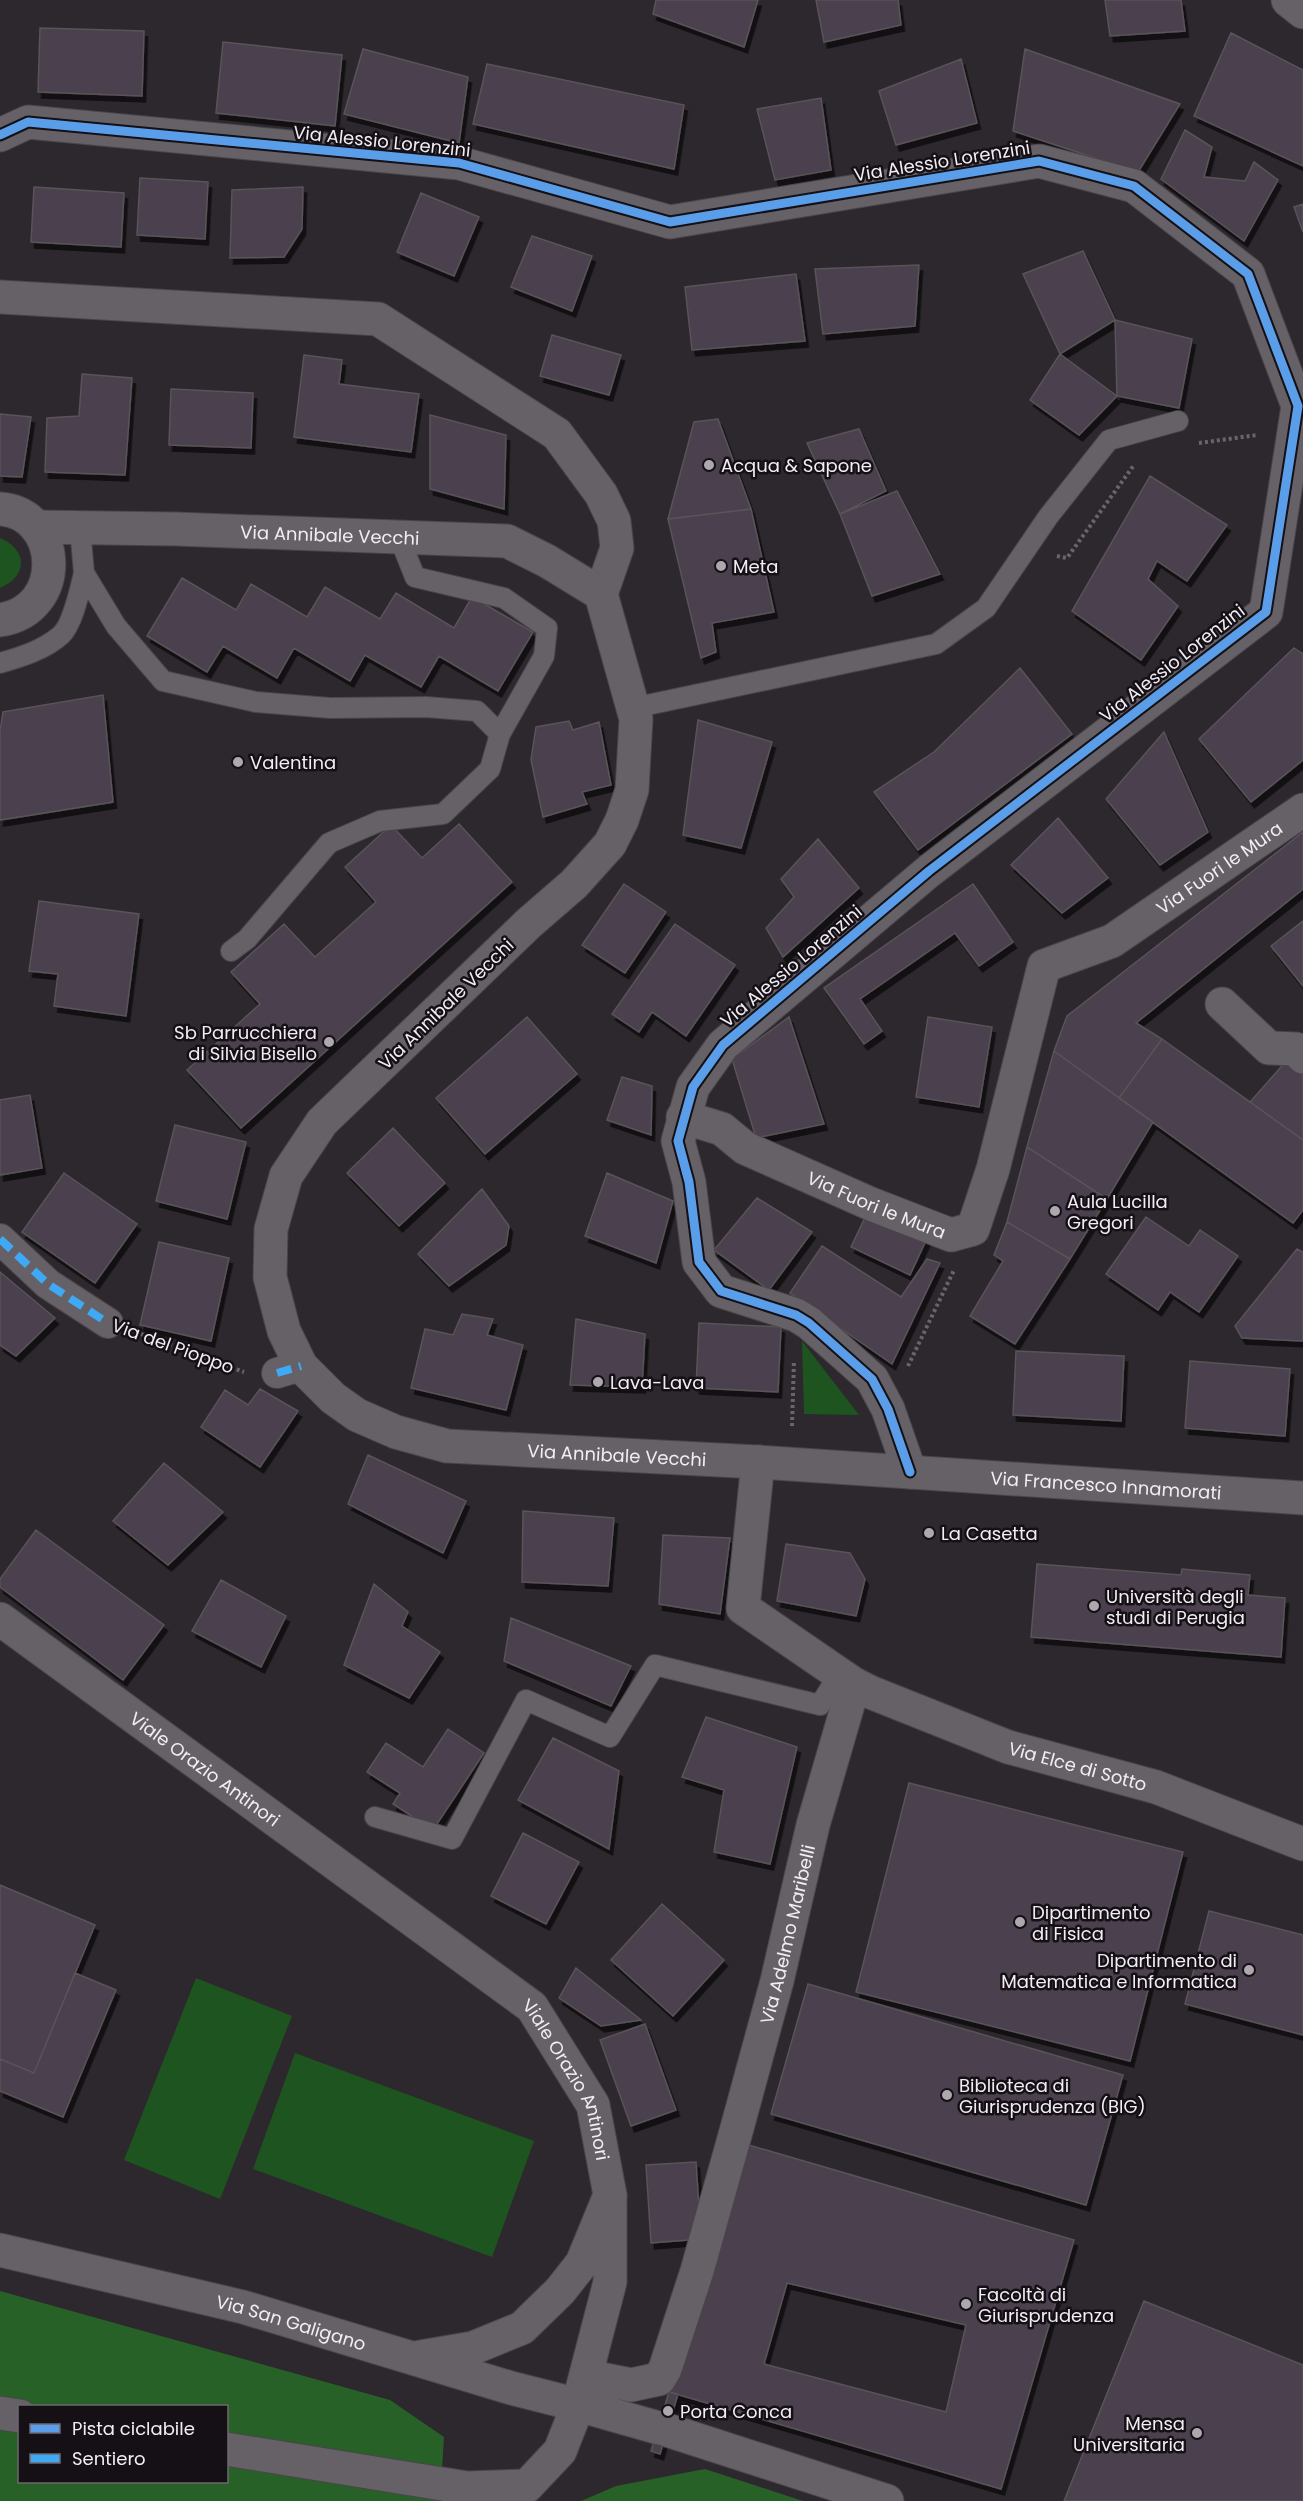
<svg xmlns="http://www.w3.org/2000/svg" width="1303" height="2501" font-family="Poppins,sans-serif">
<defs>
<filter id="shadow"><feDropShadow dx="3.5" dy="6" stdDeviation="0" flood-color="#0009"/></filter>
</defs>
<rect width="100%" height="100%" fill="#2d282d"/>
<!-- green -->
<path fill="#1e541f" d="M0,538C28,550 28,576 0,588Z
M802,1341L859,1415L804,1414Z
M196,1978L292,2016L220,2199L124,2160Z
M295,2053L534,2141L492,2257L253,2169Z"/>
<!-- forest -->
<path fill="#276127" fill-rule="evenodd" d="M0,2291L390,2400L444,2437L440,2501H0ZM20,2406H226V2482H20Z
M705,2469L803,2501H581L616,2486Z"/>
<!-- building -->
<path fill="#4c3f4d" stroke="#585458" stroke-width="1.5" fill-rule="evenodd" filter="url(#shadow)" d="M656,0H758L744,47L653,14Z
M816,0H898L901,25L824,42Z
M1105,0H1181L1185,31L1110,36Z
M40,28L144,31L142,96L38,92Z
M1231,33L1303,70V166L1194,116Z
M223,42L342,55L335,126L216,113Z
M363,49L468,77L459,143L344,114Z
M1025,49L1180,104L1138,172L1013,131Z
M961,59L977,123L896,145L879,91Z
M487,64L684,105L674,169L473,124Z
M821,98L831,170L775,180L757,109Z
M1185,130L1212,147L1204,177L1245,181L1254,162L1278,180L1244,241L1161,179Z
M140,178L208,182L205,239L137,235Z
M34,187L124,193L121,247L31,242Z
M303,187L302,229L284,257L230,258L232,190Z
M421,193L479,217L454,276L397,252Z
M1303,204V232L1294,207Z
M532,236L592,256L572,311L511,287Z
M1083,251L1115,320L1060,354L1023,274Z
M919,265L915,326L823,334L815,269Z
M796,274L805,341L692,350L685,287Z
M1115,320L1192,339L1179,408L1117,396Z
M552,335L621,355L609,395L540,376Z
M1060,354L1117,396L1079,435L1030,400Z
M304,355L342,360L339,384L419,394L411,452L294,437Z
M82,374L132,378L125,475L45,472L47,418L79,416Z
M171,389L253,393L251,448L169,445Z
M0,414L31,417L22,477L0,476Z
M430,415L506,435L504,509L430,489Z
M718,419L751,509L668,519L694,422Z
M859,429L886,491L840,514L807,443Z
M1150,476L1227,525L1187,581L1157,561L1148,579L1178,606L1141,660L1072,611Z
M897,491L940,574L872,596L840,514Z
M751,509L774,612L712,623L716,652L701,658L668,519Z
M182,578L236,610L251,584L307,617L325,587L380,619L396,593L454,628L472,597L533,632L498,691L439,656L421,687L365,655L350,681L294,648L277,678L223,646L207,672L147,636Z
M1294,648L1303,654V760L1251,802L1199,739Z
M1020,668L1072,734L918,850L874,792L934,752Z
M103,695L113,802L0,820V731L3,712Z
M698,720L772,742L741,848L683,835Z
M569,721L573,730L599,722L611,785L582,792L587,804L543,817L531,760L536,727Z
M1164,732L1208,832L1160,865L1106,799Z
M1058,818L1108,878L1062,913L1011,865Z
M459,824L512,882L241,1128L187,1070L260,1004L231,972L284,924L315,957L376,902L345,867L391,825L422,858Z
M1303,832V889L1136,1023L1162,1039L1119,1098L1054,1051L1067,1016Z
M818,839L859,888L783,957L766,928L794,897L781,879Z
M624,884L666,912L625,973L582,945Z
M973,884L1013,942L979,966L955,933L860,999L882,1031L864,1044L824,988Z
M39,901L139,914L126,1016L54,1006L58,974L29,971Z
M1303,921V986L1271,946Z
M675,924L735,965L686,1036L652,1012L639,1032L612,1014Z
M527,1017L577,1074L485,1154L436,1098Z
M789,1017L824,1124L756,1138L732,1059Z
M928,1017L992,1027L979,1107L916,1097Z
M1162,1039L1303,1140V1210L1293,1223L1119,1098Z
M1054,1051L1153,1122L1107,1199L1027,1147Z
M1288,1059L1303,1075V1140L1250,1102Z
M622,1077L652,1086L651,1135L607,1120Z
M30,1095L42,1168L0,1175V1100Z
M175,1125L246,1142L227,1219L156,1201Z
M393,1128L445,1183L399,1226L347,1173Z
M1027,1147L1107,1199L1070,1259L1007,1222Z
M64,1173L137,1224L95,1283L22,1232Z
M607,1173L673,1201L656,1263L585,1236Z
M482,1189L509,1226L506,1245L449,1286L418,1254Z
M757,1198L812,1232L769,1290L714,1250Z
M870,1207L929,1234L910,1275L851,1247Z
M1146,1217L1189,1246L1200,1230L1238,1256L1199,1312L1170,1292L1158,1310L1106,1274Z
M1007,1222L1070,1259L1015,1344L970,1316L1003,1261L994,1255Z
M159,1242L229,1258L211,1341L140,1325Z
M822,1246L901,1297L927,1259L940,1263L892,1364L790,1293Z
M1297,1249L1303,1252V1341L1242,1338L1235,1326Z
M0,1272L55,1318L16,1356L0,1345Z
M462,1314L493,1319L487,1335L523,1345L506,1410L411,1388L425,1329L453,1335Z
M576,1319L645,1334L642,1387L570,1385Z
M699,1323L781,1327L778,1392L696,1388Z
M1016,1351L1124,1356L1121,1421L1013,1415Z
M1190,1361L1290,1369L1285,1436L1185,1428Z
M260,1389L298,1411L260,1467L201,1427L225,1390L248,1405Z
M368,1455L466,1501L443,1553L348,1504Z
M164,1463L223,1512L168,1565L113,1521Z
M523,1511L614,1518L608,1586L522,1582Z
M36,1530L164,1625L123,1680L0,1587V1579Z
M663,1535L730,1538L720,1614L659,1604Z
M786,1544L850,1553L865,1579L856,1616L777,1601Z
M1037,1564L1181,1575L1182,1569L1250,1575L1248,1595L1285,1598L1281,1657L1031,1637Z
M221,1580L286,1616L261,1667L192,1631Z
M374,1584L408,1612L402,1626L440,1652L409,1698L344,1665Z
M511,1618L631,1666L611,1706L504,1661Z
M706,1717L797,1747L770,1864L714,1852L724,1790L682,1777Z
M448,1729L484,1753L433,1830L393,1804L400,1793L367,1772L386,1743L423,1767Z
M553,1738L619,1771L609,1849L518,1800Z
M909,1783L1183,1852L1130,2061L856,1992Z
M523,1833L579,1862L546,1924L491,1896Z
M0,1885L95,1925L34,2073L0,2059Z
M662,1904L724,1960L673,2016L611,1960Z
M1209,1911L1303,1935V2035L1185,2004Z
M576,1968L641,2020L601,2026L559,1998Z
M75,1973L116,1990L63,2117L0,2091V2059L34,2073Z
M808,1984L1123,2075L1086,2205L771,2114Z
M645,2024L676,2110L631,2126L600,2040Z
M742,2143L1074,2240L1001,2489L669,2392ZM787,2283L966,2325L946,2412L764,2364Z
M696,2162L701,2239L651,2243L646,2165Z
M1144,2301L1303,2365V2501H1064Z
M669,2392L678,2394L660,2454L651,2451Z"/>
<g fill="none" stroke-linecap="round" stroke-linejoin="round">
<defs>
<path id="service" d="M80,528L84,573L116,626L163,681L256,702L330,708L426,707L477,711L500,734L490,769L443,814L380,821L329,843L247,939L231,951
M399,537L415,577L504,598L547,628L544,656L500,734
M0,663C21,657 44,650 61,635C73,624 80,589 84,573
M633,708L936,644L986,608L1048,517L1109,440L1178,421
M375,1817L452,1839L526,1700L610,1737L655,1665L820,1705L839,1674"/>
<path id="pedestrian" d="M0,1239L48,1284L108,1323
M277,1373L301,1366"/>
<g id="minor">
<path d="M1288,0L1303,12"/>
<path d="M0,135L28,122L459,163L670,222L1039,161L1134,186L1248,274L1298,406L1266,612L929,871L723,1045L693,1087L678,1141L689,1182L699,1262L721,1291L796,1315L809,1323L872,1379L888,1409L910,1472"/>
<path d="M0,297L378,319L557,434L601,494L614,521L617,548L601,594"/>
<path d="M1222,1004L1269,1048L1296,1049L1303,1057"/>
<path id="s1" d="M683,1117L722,1129L745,1148L871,1204L951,1235L973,1229L993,1169L1044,966L1112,941L1303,810"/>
<path id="s2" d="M758,1462L743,1608L854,1684L870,1692L1008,1747L1156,1787L1303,1844"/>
<path id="s3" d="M0,1619L532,2007L593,2105L610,2195V2282L578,2405L659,2428"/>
<path id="s4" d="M586,2376L631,2385L659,2379L665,2369L697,2271L737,2128L777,1981L813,1825L854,1684"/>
<path d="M667,2430L887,2501"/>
</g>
<g id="tertiary">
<path d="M0,509C62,513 68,610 0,620"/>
<path id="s5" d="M36,527L176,529L507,541L547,561L601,594L636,719L632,790L622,820L610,844L574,884L529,923L322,1122L286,1176L271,1229L270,1277L284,1331L301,1366L333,1398L357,1415L396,1432L447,1446L758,1462L1303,1498"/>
<path id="s6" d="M0,2250L243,2307L511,2388L578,2405L560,2451L527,2486L467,2488L226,2449"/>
<path d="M420,2357L473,2348L522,2328L560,2291L582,2263L610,2195"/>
<path d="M0,2413L20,2416"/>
</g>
</defs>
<!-- service casing -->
<use href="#service" stroke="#49454a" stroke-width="22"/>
<!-- pedestrian casing -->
<use href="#pedestrian" stroke="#49454a" stroke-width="32"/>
<!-- minor casing -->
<use href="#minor" stroke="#49454a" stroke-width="35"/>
<!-- tertiary casing -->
<use href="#tertiary" stroke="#49454a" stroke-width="35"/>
<!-- path -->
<path stroke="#696669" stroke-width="4" stroke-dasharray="3 3" stroke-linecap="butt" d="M1199,443L1257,435
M1057,556L1067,558L1134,465
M141,1334L244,1372
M908,1366L954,1270
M792,1426L794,1360"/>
<!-- service -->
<use href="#service" stroke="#656166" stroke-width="20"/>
<!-- pedestrian -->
<use href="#pedestrian" stroke="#656166" stroke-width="30"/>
<!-- minor -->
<use href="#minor" stroke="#656166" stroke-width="33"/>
<!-- tertiary -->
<use href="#tertiary" stroke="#656166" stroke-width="33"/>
<!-- quiet -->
<path stroke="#3fa9f5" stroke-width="8" stroke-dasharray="15 8" stroke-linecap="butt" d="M0,1239L48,1284L108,1323
M277,1373L301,1366"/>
<defs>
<path id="cycleway" d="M0,135L28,122L459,163L670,222L1039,161L1134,186L1248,274L1298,406L1266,612L929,871L723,1045L693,1087L678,1141L689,1182L699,1262L721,1291L796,1315L809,1323L872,1379L888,1409L910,1472"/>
</defs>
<!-- cycleway casing -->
<use href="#cycleway" stroke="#141015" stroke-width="13"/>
<!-- cycleway -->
<use href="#cycleway" stroke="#5a9eea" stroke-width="9"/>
</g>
<!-- markers -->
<g fill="#ada7ae" stroke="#141015" stroke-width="2">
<circle cx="709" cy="465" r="6"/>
<circle cx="721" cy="566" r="6"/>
<circle cx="238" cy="762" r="6"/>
<circle cx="329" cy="1042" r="6"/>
<circle cx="1055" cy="1211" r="6"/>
<circle cx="598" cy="1382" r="6"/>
<circle cx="929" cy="1533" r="6"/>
<circle cx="1094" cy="1606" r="6"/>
<circle cx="1020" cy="1922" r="6"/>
<circle cx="1249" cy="1970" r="6"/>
<circle cx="947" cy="2095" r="6"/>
<circle cx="966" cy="2304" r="6"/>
<circle cx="668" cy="2411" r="6"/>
<circle cx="1197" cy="2433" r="6"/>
</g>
<g text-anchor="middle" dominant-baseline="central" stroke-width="5" stroke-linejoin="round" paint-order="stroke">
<!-- street labels -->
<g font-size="18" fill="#f2ecf3" stroke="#141015">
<text transform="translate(382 141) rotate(6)">Via Alessio Lorenzini</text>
<text transform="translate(942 161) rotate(-9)">Via Alessio Lorenzini</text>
<text stroke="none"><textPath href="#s5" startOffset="294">Via Annibale Vecchi</textPath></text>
<text transform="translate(1172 663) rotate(-38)">Via Alessio Lorenzini</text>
<text stroke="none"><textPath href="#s1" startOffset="792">Via Fuori le Mura</textPath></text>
<text transform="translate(791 966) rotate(-40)">Via Alessio Lorenzini</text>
<text transform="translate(446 1004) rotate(-44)">Via Annibale Vecchi</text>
<text stroke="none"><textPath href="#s1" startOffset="214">Via Fuori le Mura</textPath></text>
<text transform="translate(173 1346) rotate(20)">Via del Pioppo</text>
<text stroke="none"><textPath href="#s5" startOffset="1842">Via Annibale Vecchi</textPath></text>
<text stroke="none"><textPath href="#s5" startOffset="2332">Via Francesco Innamorati</textPath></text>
<text stroke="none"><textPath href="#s2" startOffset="520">Via Elce di Sotto</textPath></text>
<text stroke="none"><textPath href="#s3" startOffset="254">Viale Orazio Antinori</textPath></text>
<text stroke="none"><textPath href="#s4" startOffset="538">Via Adelmo Maribelli</textPath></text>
<text stroke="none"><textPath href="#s3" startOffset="740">Viale Orazio Antinori</textPath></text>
<text stroke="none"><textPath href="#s6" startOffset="300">Via San Galigano</textPath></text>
</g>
<!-- poi labels -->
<g font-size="18" fill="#f2ecf3" stroke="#141015" text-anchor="start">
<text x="721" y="465">Acqua &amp; Sapone</text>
<text x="733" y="566">Meta</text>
<text x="250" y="762">Valentina</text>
<text x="317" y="1032" text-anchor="end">Sb Parrucchiera<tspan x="317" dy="21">di Silvia Bisello</tspan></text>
<text x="1067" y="1201">Aula Lucilla<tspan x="1067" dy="21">Gregori</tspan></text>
<text x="610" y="1382">Lava-Lava</text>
<text x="941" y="1533">La Casetta</text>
<text x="1106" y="1596">Università degli<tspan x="1106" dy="21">studi di Perugia</tspan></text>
<text x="1032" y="1912">Dipartimento<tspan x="1032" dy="21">di Fisica</tspan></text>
<text x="1237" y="1960" text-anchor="end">Dipartimento di<tspan x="1237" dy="21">Matematica e Informatica</tspan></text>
<text x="959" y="2085">Biblioteca di<tspan x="959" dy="21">Giurisprudenza (BIG)</tspan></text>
<text x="978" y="2294">Facoltà di<tspan x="978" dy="21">Giurisprudenza</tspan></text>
<text x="680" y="2411">Porta Conca</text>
<text x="1185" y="2423" text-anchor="end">Mensa<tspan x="1185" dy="21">Universitaria</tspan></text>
</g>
</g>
<!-- legend -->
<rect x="18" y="2405" width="210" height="78" fill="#141015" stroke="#6d686e" stroke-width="1.5"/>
<rect x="30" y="2424" width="30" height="9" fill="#5a9eea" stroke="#6d686e" stroke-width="1.5"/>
<text x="72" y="2435" font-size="18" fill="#f2ecf3">Pista ciclabile</text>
<rect x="30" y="2454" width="30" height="9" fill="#3fa9f5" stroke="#6d686e" stroke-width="1.5"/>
<text x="72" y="2465" font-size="18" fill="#f2ecf3">Sentiero</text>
</svg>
